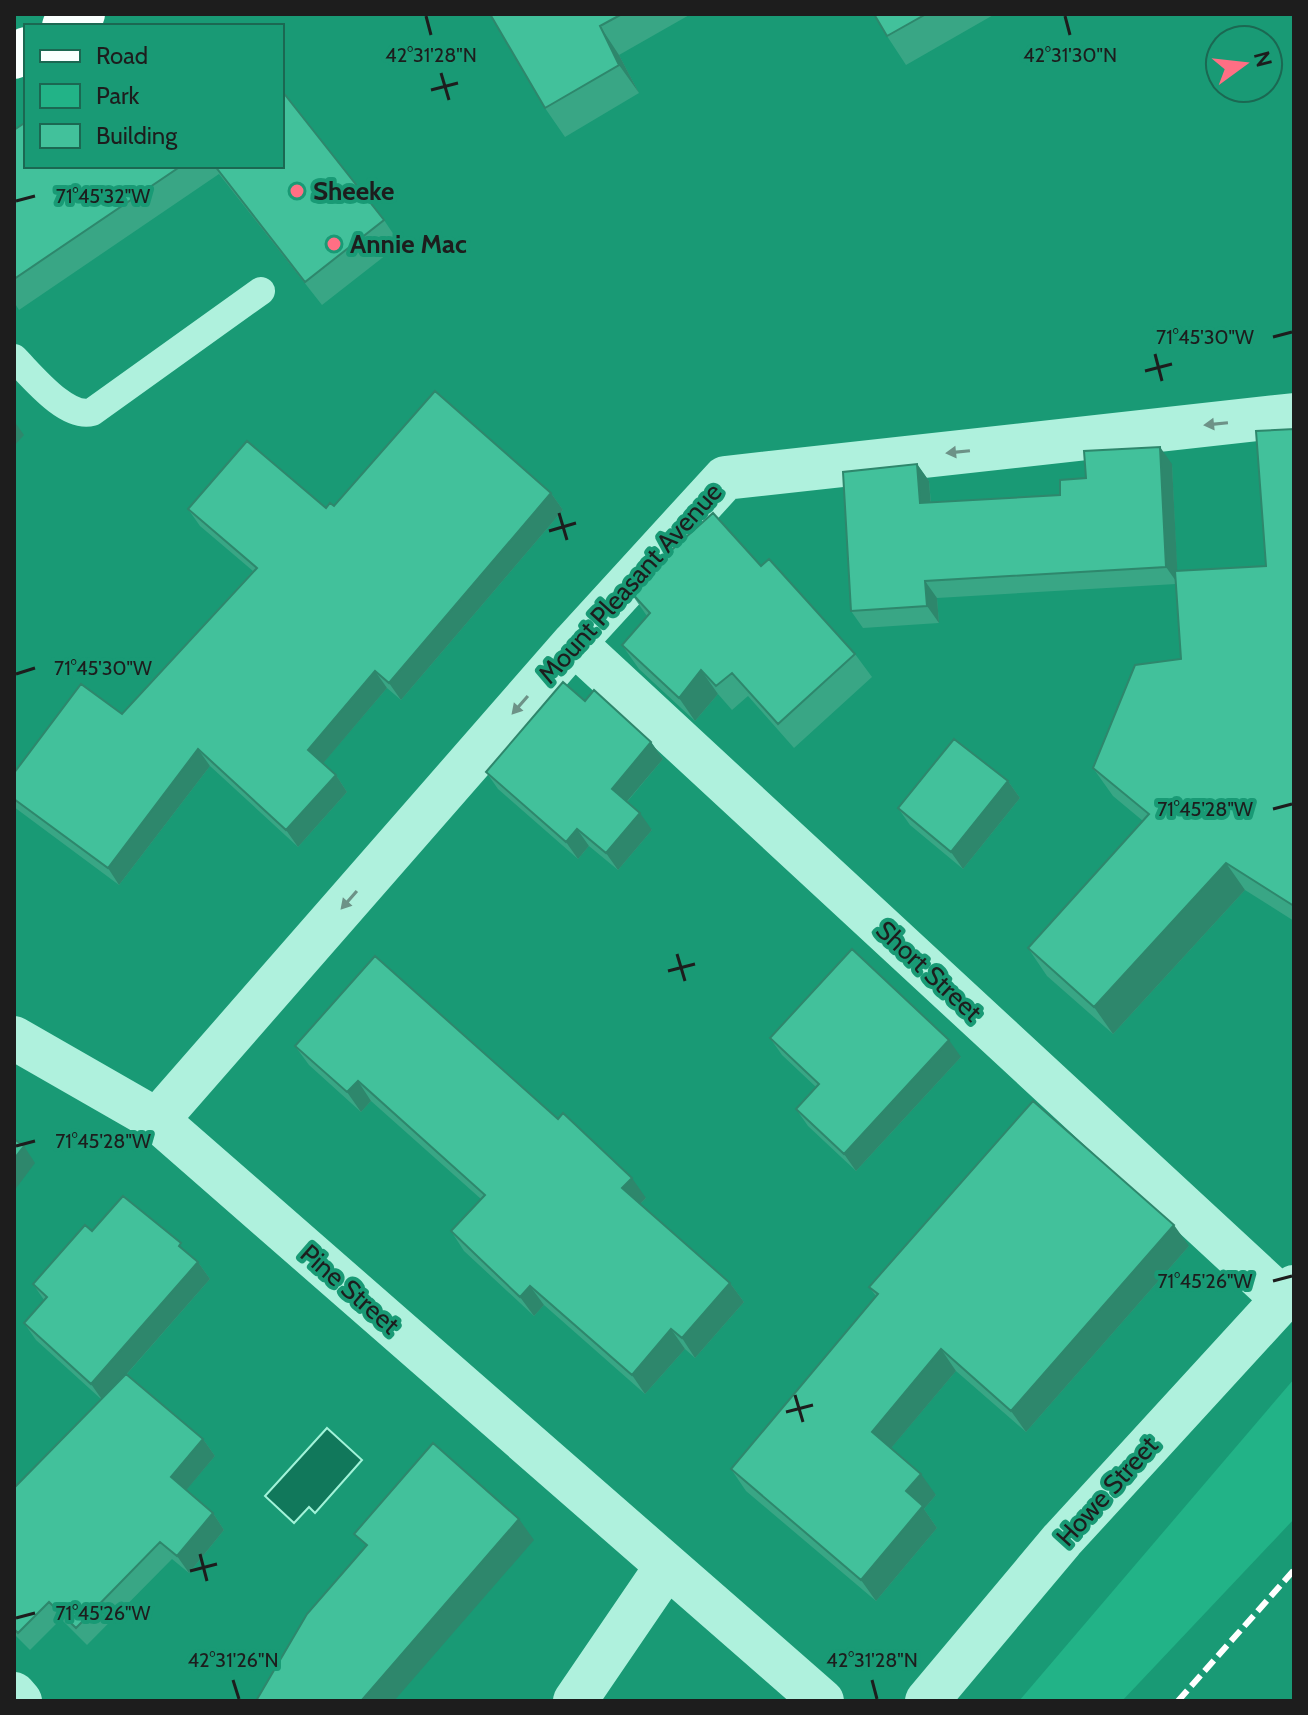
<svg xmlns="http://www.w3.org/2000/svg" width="1308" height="1715" font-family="Cabin,sans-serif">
<rect width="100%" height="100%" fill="#199a75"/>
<!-- green -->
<path fill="#22b387" d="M1294,1379V1519L1122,1701H1019Z"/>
<!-- water -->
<path fill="#11785b" stroke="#a2f3d9" stroke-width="2" d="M327,1428L362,1460L315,1513L309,1507L294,1523L265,1496Z"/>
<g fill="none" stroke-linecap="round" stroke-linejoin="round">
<!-- lane -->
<path stroke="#aff1dd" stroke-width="28" d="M14,358C32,376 66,419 92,412L261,291"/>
<!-- street -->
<path stroke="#aff1dd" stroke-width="44" d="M574,643L1283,1299
M14,1038L157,1120L822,1701
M157,1120L574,643L725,478L1294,415
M14,1694L20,1701
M575,1701L667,1566
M927,1701L1062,1540L1294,1287"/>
<!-- primary -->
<path stroke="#f9fffe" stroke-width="44" d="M64,26L83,14
M14,57L26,49"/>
<!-- rail -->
<path stroke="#fff" stroke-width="6" stroke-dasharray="14 6" stroke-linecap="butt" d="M1178,1701L1294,1570"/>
</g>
<!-- wall -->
<path fill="#39a685" d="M490,14H691L619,55L639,93L565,137L545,108Z
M874,14H995L906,65L887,36Z
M14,130L26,166H282L384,220L400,244L322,305L219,174L19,310L14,302Z
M1294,429V921L1245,890L1113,1034L1047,976L1028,948L1143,821L1113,796L1093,768L1181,659L1176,584L937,598L939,623L863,628L851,611L917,464L929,481L931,503L1060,495L1086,478L1172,464L1177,571L1266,566Z
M551,493L563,510L401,700L387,688L323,763L336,775L347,792L298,847L210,766L119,885L14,807V773L122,714L253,571L200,526L188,509L326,508L334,506Z
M761,566L855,654L872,677L794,748L748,696L732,710L718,694L695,721L639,669L622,645L647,616L628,589Z
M585,701L651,742L663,759L627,802L652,830L618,870L589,846L578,859L498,789L486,772Z
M1008,781L1020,798L963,869L910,825L898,808Z
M770,1038L961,1057L856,1171L808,1126L796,1109L817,1088L782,1055Z
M295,1046L646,1198L640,1204L730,1283L744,1302L695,1358L685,1349L645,1394L544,1305L534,1316L464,1251L451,1231L481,1199L371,1101L361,1112L309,1065Z
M92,1231L188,1254L198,1262L210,1279L127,1374L203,1439L215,1456L186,1490L213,1513L224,1530L189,1573L172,1559L87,1645L61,1619L30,1650L14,1634V1488L101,1399L36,1340L24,1323L44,1300L33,1284Z
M1189,1246L1026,1432L956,1371L891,1448L936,1495L924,1509L937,1528L876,1601L746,1491L731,1469L876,1296L869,1287Z"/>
<!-- shaded-wall -->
<path fill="#2e876c" d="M600,26L619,55L639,93L619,65Z
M14,421L24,435L14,446Z
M1160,447L1172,464L1178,584L1166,567Z
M917,464L929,481L932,520L920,503Z
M551,493L563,510L401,700L389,683Z
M925,581L937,598L939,623L927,606Z
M701,670L718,694L695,721L679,698Z
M375,671L387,688L320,767L308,750Z
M651,742L663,759L623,806L612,789Z
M198,749L210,766L119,885L108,868Z
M336,775L347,792L298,847L286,830Z
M1008,781L1020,798L963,869L951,852Z
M640,813L652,830L618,870L606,853Z
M577,829L589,846L578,859L566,842Z
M1226,863L1245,890L1113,1034L1094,1007Z
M949,1040L961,1057L856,1171L844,1154Z
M358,1081L371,1101L361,1112L347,1092Z
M24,1146L35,1163L14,1191V1159Z
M632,1178L646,1198L636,1208L622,1188Z
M1174,1225L1189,1246L1026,1432L1011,1411Z
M198,1262L210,1279L103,1401L91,1384Z
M730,1283L744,1302L695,1358L682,1338Z
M530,1286L544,1305L534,1316L520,1297Z
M671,1329L685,1349L645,1394L632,1375Z
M941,1349L956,1371L887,1453L872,1432Z
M203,1439L215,1456L183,1494L171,1477Z
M921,1474L936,1495L924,1509L937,1528L876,1601L861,1580L906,1491Z
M213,1513L224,1530L189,1573L177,1556Z
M519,1519L534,1540L394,1701H362Z"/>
<!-- building -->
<path fill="#42c19b" stroke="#2e876c" stroke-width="2" d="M490,14H622L600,26L619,65L545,108Z
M874,14H926L887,36Z
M282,91L384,220L305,282L215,166H282Z
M26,122V166H181L14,279V130Z
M435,391L551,493L389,683L375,671L308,750L336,775L286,830L198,749L108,868L14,799V773L81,684L122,714L257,568L188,509L247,441L326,508L330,503L334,506Z
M1294,429V906L1226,863L1094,1007L1028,948L1149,814L1093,768L1135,665L1181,659L1175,571L1266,566L1256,431Z
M1160,447L1166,567L925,581L927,606L851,611L843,472L917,464L920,503L1060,495V480L1086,478L1084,451Z
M713,513L761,566L769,559L855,654L778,724L732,673L716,686L701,670L679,698L622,645L650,613L628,589Z
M563,682L585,701L594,690L651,742L612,789L640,813L606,853L577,829L566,842L486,772Z
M954,739L1008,781L951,852L898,808Z
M852,949L949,1040L844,1154L796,1109L819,1084L770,1038Z
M375,956L558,1119L563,1113L632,1178L622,1188L730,1283L682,1338L671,1329L632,1375L530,1286L520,1297L451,1231L485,1195L358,1081L347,1092L295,1046Z
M1033,1101L1174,1225L1011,1411L941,1349L872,1432L921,1474L906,1491L923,1506L861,1580L731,1469L878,1294L869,1287Z
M14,1139L24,1146L14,1159Z
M123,1196L181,1243L179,1246L198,1262L91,1384L24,1323L47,1297L33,1284L85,1225L92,1231Z
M126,1374L203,1439L171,1477L213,1513L177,1556L160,1542L76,1628L49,1602L18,1633L14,1629V1488Z
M433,1443L519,1519L362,1700L363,1701H256L307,1614L367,1545L354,1534Z"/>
<!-- one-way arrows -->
<defs><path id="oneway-solid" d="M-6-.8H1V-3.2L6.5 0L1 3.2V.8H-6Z" transform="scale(2)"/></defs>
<g fill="#6d9287">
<use href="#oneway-solid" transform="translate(1216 424) rotate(174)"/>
<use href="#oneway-solid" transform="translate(958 452) rotate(174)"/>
<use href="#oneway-solid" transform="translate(520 705) rotate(131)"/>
<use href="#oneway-solid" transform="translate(349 900) rotate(131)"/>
</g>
<!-- ticks -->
<path fill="none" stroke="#1d1d1d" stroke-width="3" d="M426,16L431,35M1065,16L1070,35M441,73L449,100M431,90L458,83M16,201L35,196M1273,337L1292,332M1155,354L1162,381M1145,371L1172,364M559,513L567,540M549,531L576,523M16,674L35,668M1273,809L1292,804M677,954L685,981M668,971L695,964M16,1146L35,1141M1273,1281L1292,1276M795,1395L803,1422M786,1412L813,1405M200,1554L207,1581M190,1571L217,1564M16,1618L35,1613M233,1680L239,1699M872,1680L877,1699"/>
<!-- markers -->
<g fill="#ff6f84" stroke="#199a75" stroke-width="3">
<circle cx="297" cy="191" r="8"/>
<circle cx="334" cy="244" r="8"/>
</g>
<g text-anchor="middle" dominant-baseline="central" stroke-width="8" stroke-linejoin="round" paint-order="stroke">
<!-- poi labels -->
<g font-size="26" font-weight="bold" fill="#1d1d1d" stroke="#199a75" text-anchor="start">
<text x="313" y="191">Sheeke</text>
<text x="350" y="244">Annie Mac</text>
</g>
<!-- street labels -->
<g font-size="26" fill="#1d1d1d" stroke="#199a75">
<text transform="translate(630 583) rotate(-48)">Mount Pleasant Avenue</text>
<text transform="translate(929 971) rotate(43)">Short Street</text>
<text transform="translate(350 1289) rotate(41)">Pine Street</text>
<text transform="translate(1107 1491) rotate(-48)">Howe Street</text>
</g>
</g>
<g font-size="20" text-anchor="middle" fill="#1d1d1d" stroke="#199a75" stroke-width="8" stroke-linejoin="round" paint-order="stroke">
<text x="431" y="62">42°31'28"N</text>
<text x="1070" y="62">42°31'30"N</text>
<text x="103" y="203">71°45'32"W</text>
<text x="1205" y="344">71°45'30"W</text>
<text x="103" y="675">71°45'30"W</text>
<text x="1205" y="816">71°45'28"W</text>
<text x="103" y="1148">71°45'28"W</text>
<text x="1205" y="1288">71°45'26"W</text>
<text x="103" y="1620">71°45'26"W</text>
<text x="233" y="1667">42°31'26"N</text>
<text x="872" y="1667">42°31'28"N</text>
</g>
<!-- border -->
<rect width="1308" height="1715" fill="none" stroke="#1d1d1d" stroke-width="32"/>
<!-- legend -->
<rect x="24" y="24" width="260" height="144" fill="#199a75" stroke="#1b6852" stroke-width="2"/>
<rect x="40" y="50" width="40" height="12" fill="#f9fffe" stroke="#1b6852" stroke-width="2"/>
<text x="96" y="64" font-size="24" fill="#1d1d1d">Road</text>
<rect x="40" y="84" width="40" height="24" fill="#22b387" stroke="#1b6852" stroke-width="2"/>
<text x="96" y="104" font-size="24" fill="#1d1d1d">Park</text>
<rect x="40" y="124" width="40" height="24" fill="#42c19b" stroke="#1b6852" stroke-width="2"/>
<text x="96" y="144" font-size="24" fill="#1d1d1d">Building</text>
<!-- north arrow -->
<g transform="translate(1244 64) rotate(75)"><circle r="38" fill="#199a75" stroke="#1b6852" stroke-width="2"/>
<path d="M0-6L14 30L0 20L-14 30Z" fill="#ff6f84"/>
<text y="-12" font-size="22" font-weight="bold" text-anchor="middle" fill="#1d1d1d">N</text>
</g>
</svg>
